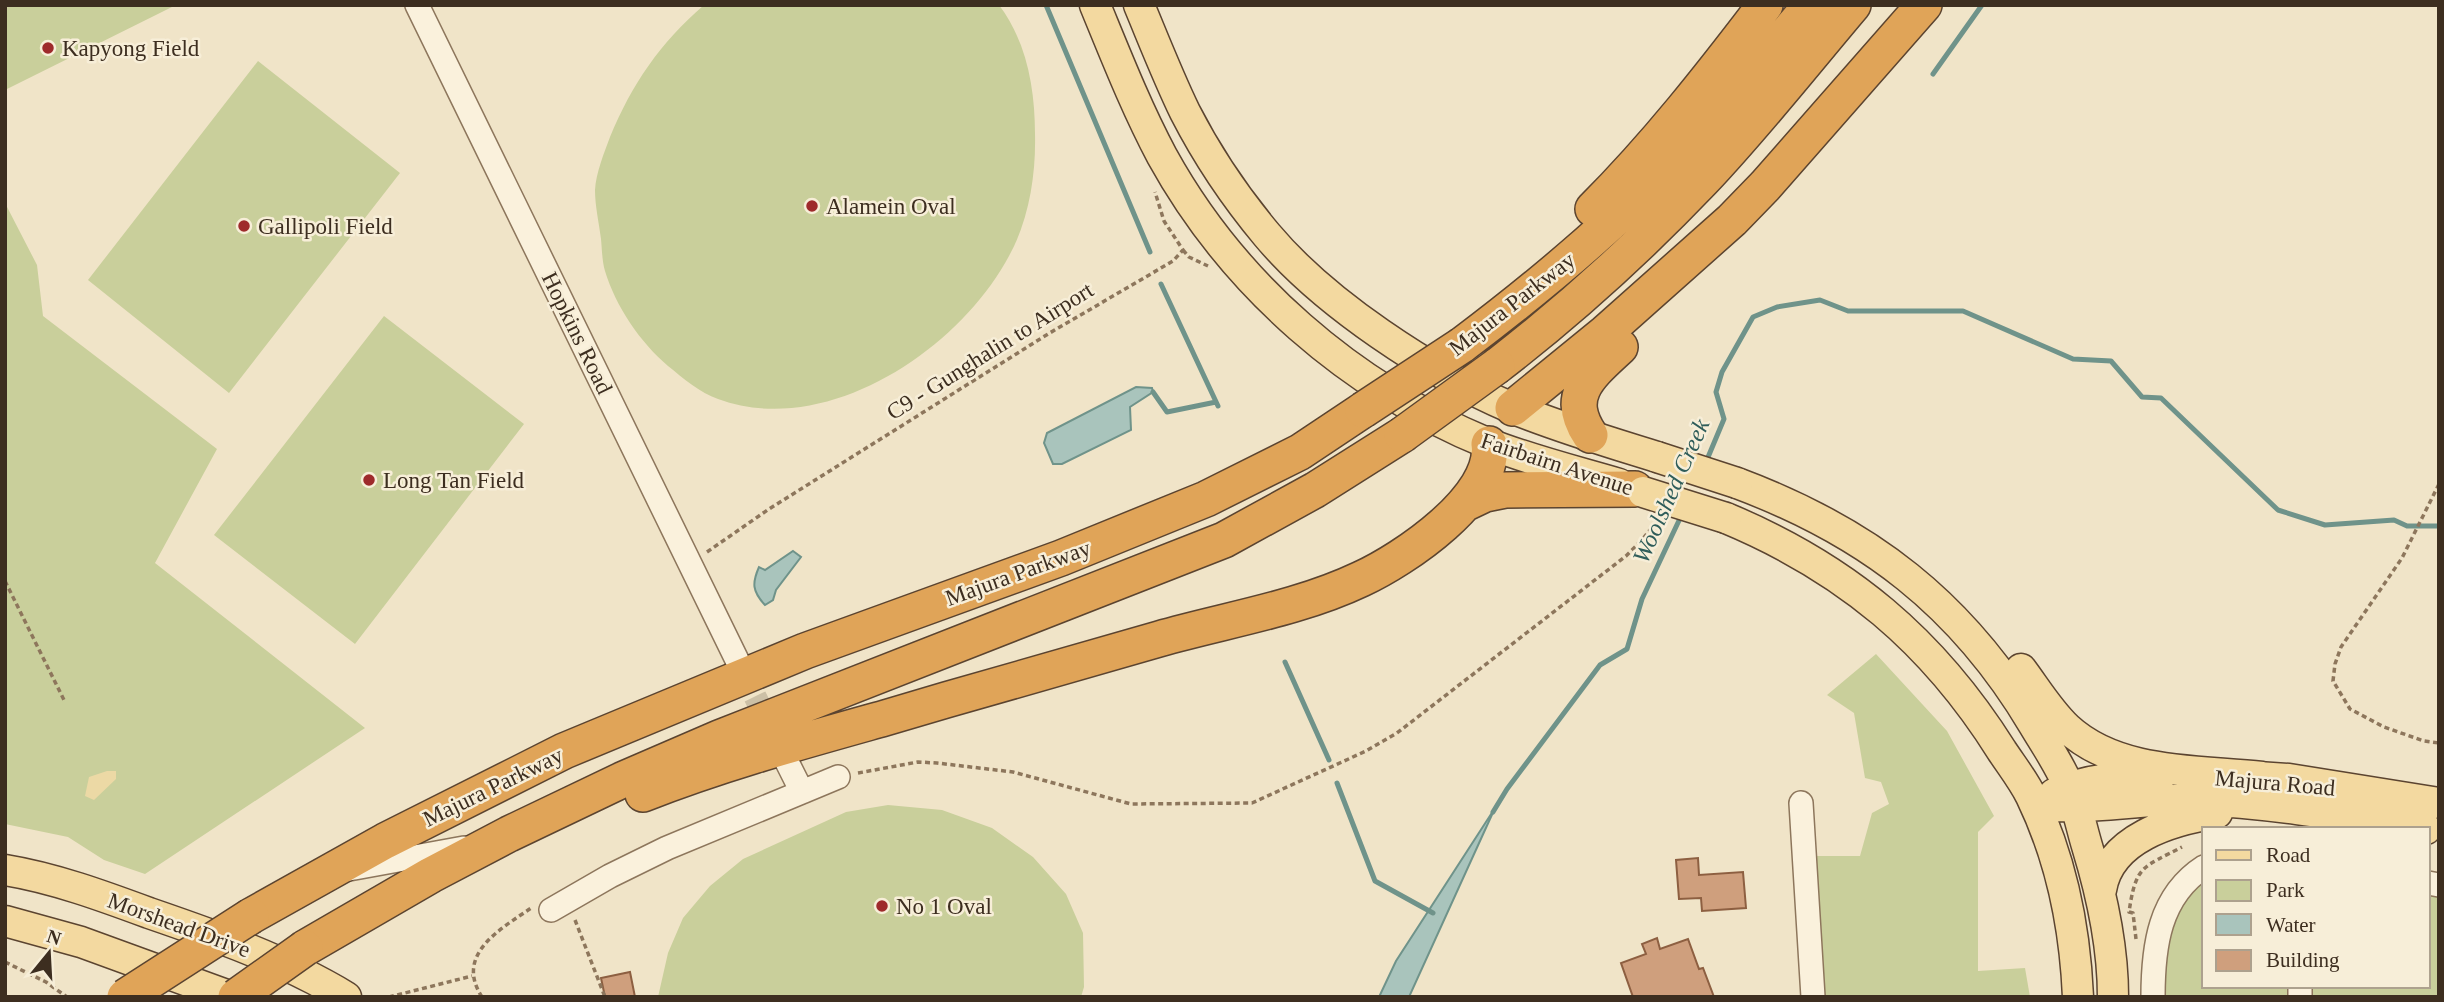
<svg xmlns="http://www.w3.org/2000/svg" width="2444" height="1002" font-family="'Times New Roman',serif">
<rect width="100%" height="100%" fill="#f0e4c8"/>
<!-- green -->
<path fill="#c9cf9b" d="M5,5H176L5,90Z
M704,5H999C1027,42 1035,89 1035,134C1036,175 1029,220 1009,256C959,350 826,439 718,399C700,393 683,378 668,366C640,342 616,307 605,271C602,261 602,249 601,239C599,223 595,206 595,190C596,173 604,153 610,137C632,84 660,43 704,5Z
M258,61L400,173L229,393L88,280Z
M5,203L37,265L43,316L217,449L155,563L365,728L145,874L104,860L68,837L5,824Z
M384,316L524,424L355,644L214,535Z
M1876,654L1947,731L1994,816L1978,832V971L2025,968L2030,997H1825L1814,856H1860L1872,813L1889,804L1881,782L1865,778L1854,713L1827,695Z
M888,805L942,810L992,828L1033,857L1066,894L1083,933L1084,987L1081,997H658L668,953L683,918L710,886L743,859L846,812Z
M2204,876V986H2293L2294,997H2157L2171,912Z
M2428,889L2439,891V997H2304L2305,986H2428Z"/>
<!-- sand -->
<path fill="#ecd9a5" d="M107,771H116V779L94,800L85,796L89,777Z"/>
<!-- water -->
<path fill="#a9c4bc" stroke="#6f938a" stroke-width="2" d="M1136,387L1152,388L1153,392L1130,407L1131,430L1062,464H1053L1044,443L1047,433Z
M793,551L801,557L776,590L773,600L765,605C752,591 752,583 759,567L765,570Z
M1495,808L1409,997H1379L1396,961Z"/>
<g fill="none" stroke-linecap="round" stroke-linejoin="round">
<!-- stream -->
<path stroke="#6f938a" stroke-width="5" d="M1046,5L1150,252
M1933,74L1982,5
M1161,284L1218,406
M1153,392L1167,412L1216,402
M1706,462L1724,419L1716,392L1722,372L1753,317L1777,307L1820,300L1848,311H1963L2073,359L2111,361L2142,397L2161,398L2278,510L2325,525L2394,520L2407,526H2439
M1285,662L1329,760
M1337,783L1375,881L1433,913
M1493,812L1507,789L1600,665L1627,649L1642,599L1683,512"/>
</g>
<!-- building -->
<path fill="#cf9f7d" stroke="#8d5f41" stroke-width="2" d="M1698,858L1699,875L1743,872L1746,908L1702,911L1701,898L1679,899L1676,860Z
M1657,938L1660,949L1688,939L1699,969L1703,968L1714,997H1633L1621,963L1646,954L1642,944Z
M630,972L635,997H605L601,978Z"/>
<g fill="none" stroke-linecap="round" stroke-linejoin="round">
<!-- minor-tunnel -->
<path stroke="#ccc0a6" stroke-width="23" stroke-dasharray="23 11" stroke-linecap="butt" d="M740,666L771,729"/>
<defs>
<path id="minor" d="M417,5L737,660
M802,792L838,777
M1801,803L1813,997
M349,869L464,848
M2428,883L2439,885
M551,910L610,876L667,848L802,792L786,760
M2153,997C2153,947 2159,896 2204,867
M2300,997V986"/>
<path id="major" d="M1095,5C1116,56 1136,107 1162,156C1233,285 1351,387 1487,443C1529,460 1575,471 1619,484
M1139,5C1154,41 1168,77 1185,112C1207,155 1236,198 1267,235C1324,303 1430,373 1512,408C1558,427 1609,442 1657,457
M1737,483C1868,532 1962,604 2034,725C2046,745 2059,764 2068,785C2077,804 2081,826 2087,846C2102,895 2113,945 2113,997
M1726,518C1846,568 1933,641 2002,751C2012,766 2023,780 2031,796C2061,858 2075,928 2078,997
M2021,669C2036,689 2049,711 2067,728C2118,775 2198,770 2262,777
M2243,776L2289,779L2439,803
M2054,794C2091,777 2118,778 2159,778
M2058,806C2104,808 2151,798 2197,800C2274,803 2351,817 2426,829
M5,870C54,878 103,896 149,913C216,936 285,960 346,997
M2101,890C2109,838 2172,820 2217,813
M5,921L81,942L232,997"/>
<path id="highway" d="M1593,209C1656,146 1711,76 1765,5
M1462,345C1535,290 1605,232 1669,166C1719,115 1765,60 1811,5
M1497,366C1571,309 1639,247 1703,180C1756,124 1803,64 1853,5
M1513,408L1605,333L1732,220L1765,186L1924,5
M1590,435C1563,395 1591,374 1620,347
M1464,504L1485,494L1505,490L1635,489
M643,794C722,763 803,741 885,718C976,691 1067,665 1159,639C1225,620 1298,609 1361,579C1403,560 1497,497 1489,444
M251,916L385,841L564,751L805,651L1061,558L1206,499L1300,452L1363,410
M305,948L431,875L509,834L624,779L719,738L1224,540L1315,490L1402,435"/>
</defs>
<!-- minor casing -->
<use href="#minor" stroke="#8d765c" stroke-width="26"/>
<!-- major casing -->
<use href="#major" stroke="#5b4430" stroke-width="33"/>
<!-- highway casing -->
<use href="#highway" stroke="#5b4430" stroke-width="38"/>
<!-- path -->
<path stroke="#8d765c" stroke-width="3.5" stroke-dasharray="5 3.5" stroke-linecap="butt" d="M1183,250L1189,257L1208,266
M2439,484L2402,558L2341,647L2335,664L2333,681L2350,709L2384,727L2424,741L2439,743
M707,552L769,509L1048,334L1173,261L1183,250L1164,221L1155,192
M5,581L64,700
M858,773L918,762L937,763L1013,772L1131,804L1252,803L1366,751L1397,733L1626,556L1641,541L1658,520
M575,920L605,997
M2136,939L2133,913L2129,912C2136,865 2142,868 2182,847
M5,962L46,982L67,997
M389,997L472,976
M482,997C454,954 501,929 531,908"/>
<!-- minor -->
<use href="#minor" stroke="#faf1dc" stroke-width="23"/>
<!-- major -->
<use href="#major" stroke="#f3d9a0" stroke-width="30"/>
<!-- highway -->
<use href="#highway" stroke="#e0a458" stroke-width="35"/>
<defs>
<path id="major-bridge" d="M1657,457L1737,483
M1643,492L1726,518"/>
<path id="highway-bridge" d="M1363,410L1462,345
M1402,435L1497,366
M125,997L251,916
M236,997L305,948"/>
</defs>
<!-- major-bridge casing -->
<use href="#major-bridge" stroke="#5b4430" stroke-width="33" stroke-linecap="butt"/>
<!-- highway-bridge casing -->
<use href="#highway-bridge" stroke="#5b4430" stroke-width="38" stroke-linecap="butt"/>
<!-- major-bridge -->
<use href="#major-bridge" stroke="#f3d9a0" stroke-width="30"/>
<!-- highway-bridge -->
<use href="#highway-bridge" stroke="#e0a458" stroke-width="35"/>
</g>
<!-- markers -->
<g fill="#9e2a2b" stroke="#f7eed8" stroke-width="2.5">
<circle cx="48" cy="48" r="7"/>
<circle cx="812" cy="206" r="7"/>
<circle cx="244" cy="226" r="7"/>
<circle cx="369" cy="480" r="7"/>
<circle cx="882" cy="906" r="7"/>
</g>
<g text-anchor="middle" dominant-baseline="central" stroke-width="5" stroke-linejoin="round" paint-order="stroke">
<!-- poi labels -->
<g font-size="23" fill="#3d2e20" stroke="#f7eed8" text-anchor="start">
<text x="62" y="48">Kapyong Field</text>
<text x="826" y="206">Alamein Oval</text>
<text x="258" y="226">Gallipoli Field</text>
<text x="383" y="480">Long Tan Field</text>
<text x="896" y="906">No 1 Oval</text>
</g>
<!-- street labels -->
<g font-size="23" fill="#3d2e20" stroke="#f7eed8">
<text transform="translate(1512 304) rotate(-38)">Majura Parkway</text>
<text transform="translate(577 333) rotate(64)">Hopkins Road</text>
<text transform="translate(990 351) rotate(-32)">C9 - Gunghalin to Airport</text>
<text transform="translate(1557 464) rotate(18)">Fairbairn Avenue</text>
<text transform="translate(1018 573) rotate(-20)">Majura Parkway</text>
<text transform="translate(2275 783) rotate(5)">Majura Road</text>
<text transform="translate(493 787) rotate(-26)">Majura Parkway</text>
<text transform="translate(179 925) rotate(20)">Morshead Drive</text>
</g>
<!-- water labels -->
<g font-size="24" font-style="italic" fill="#2f5d5a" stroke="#f7eed8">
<text transform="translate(1671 491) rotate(-66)">Woolshed Creek</text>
</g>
</g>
<!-- border -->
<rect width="2444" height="1002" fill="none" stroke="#3d2e20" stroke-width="14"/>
<!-- legend -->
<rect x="2202" y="827" width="228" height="161" fill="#f7eed8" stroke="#ada18e" stroke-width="2"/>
<rect x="2216" y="850" width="35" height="10" fill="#f3d9a0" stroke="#ada18e" stroke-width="2"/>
<text x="2266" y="862" font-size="21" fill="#3d2e20">Road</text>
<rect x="2216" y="880" width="35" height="21" fill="#c9cf9b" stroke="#ada18e" stroke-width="2"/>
<text x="2266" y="897" font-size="21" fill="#3d2e20">Park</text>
<rect x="2216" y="914" width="35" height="21" fill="#a9c4bc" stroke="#ada18e" stroke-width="2"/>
<text x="2266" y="932" font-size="21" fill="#3d2e20">Water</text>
<rect x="2216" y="950" width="35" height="21" fill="#cf9f7d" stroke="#ada18e" stroke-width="2"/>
<text x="2266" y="967" font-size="21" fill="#3d2e20">Building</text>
<!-- north arrow -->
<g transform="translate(49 953) rotate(18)" stroke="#f7eed8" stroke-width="5" paint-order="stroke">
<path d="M0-5L12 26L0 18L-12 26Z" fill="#3d2e20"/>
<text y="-10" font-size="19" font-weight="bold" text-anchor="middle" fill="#3d2e20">N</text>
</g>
</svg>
